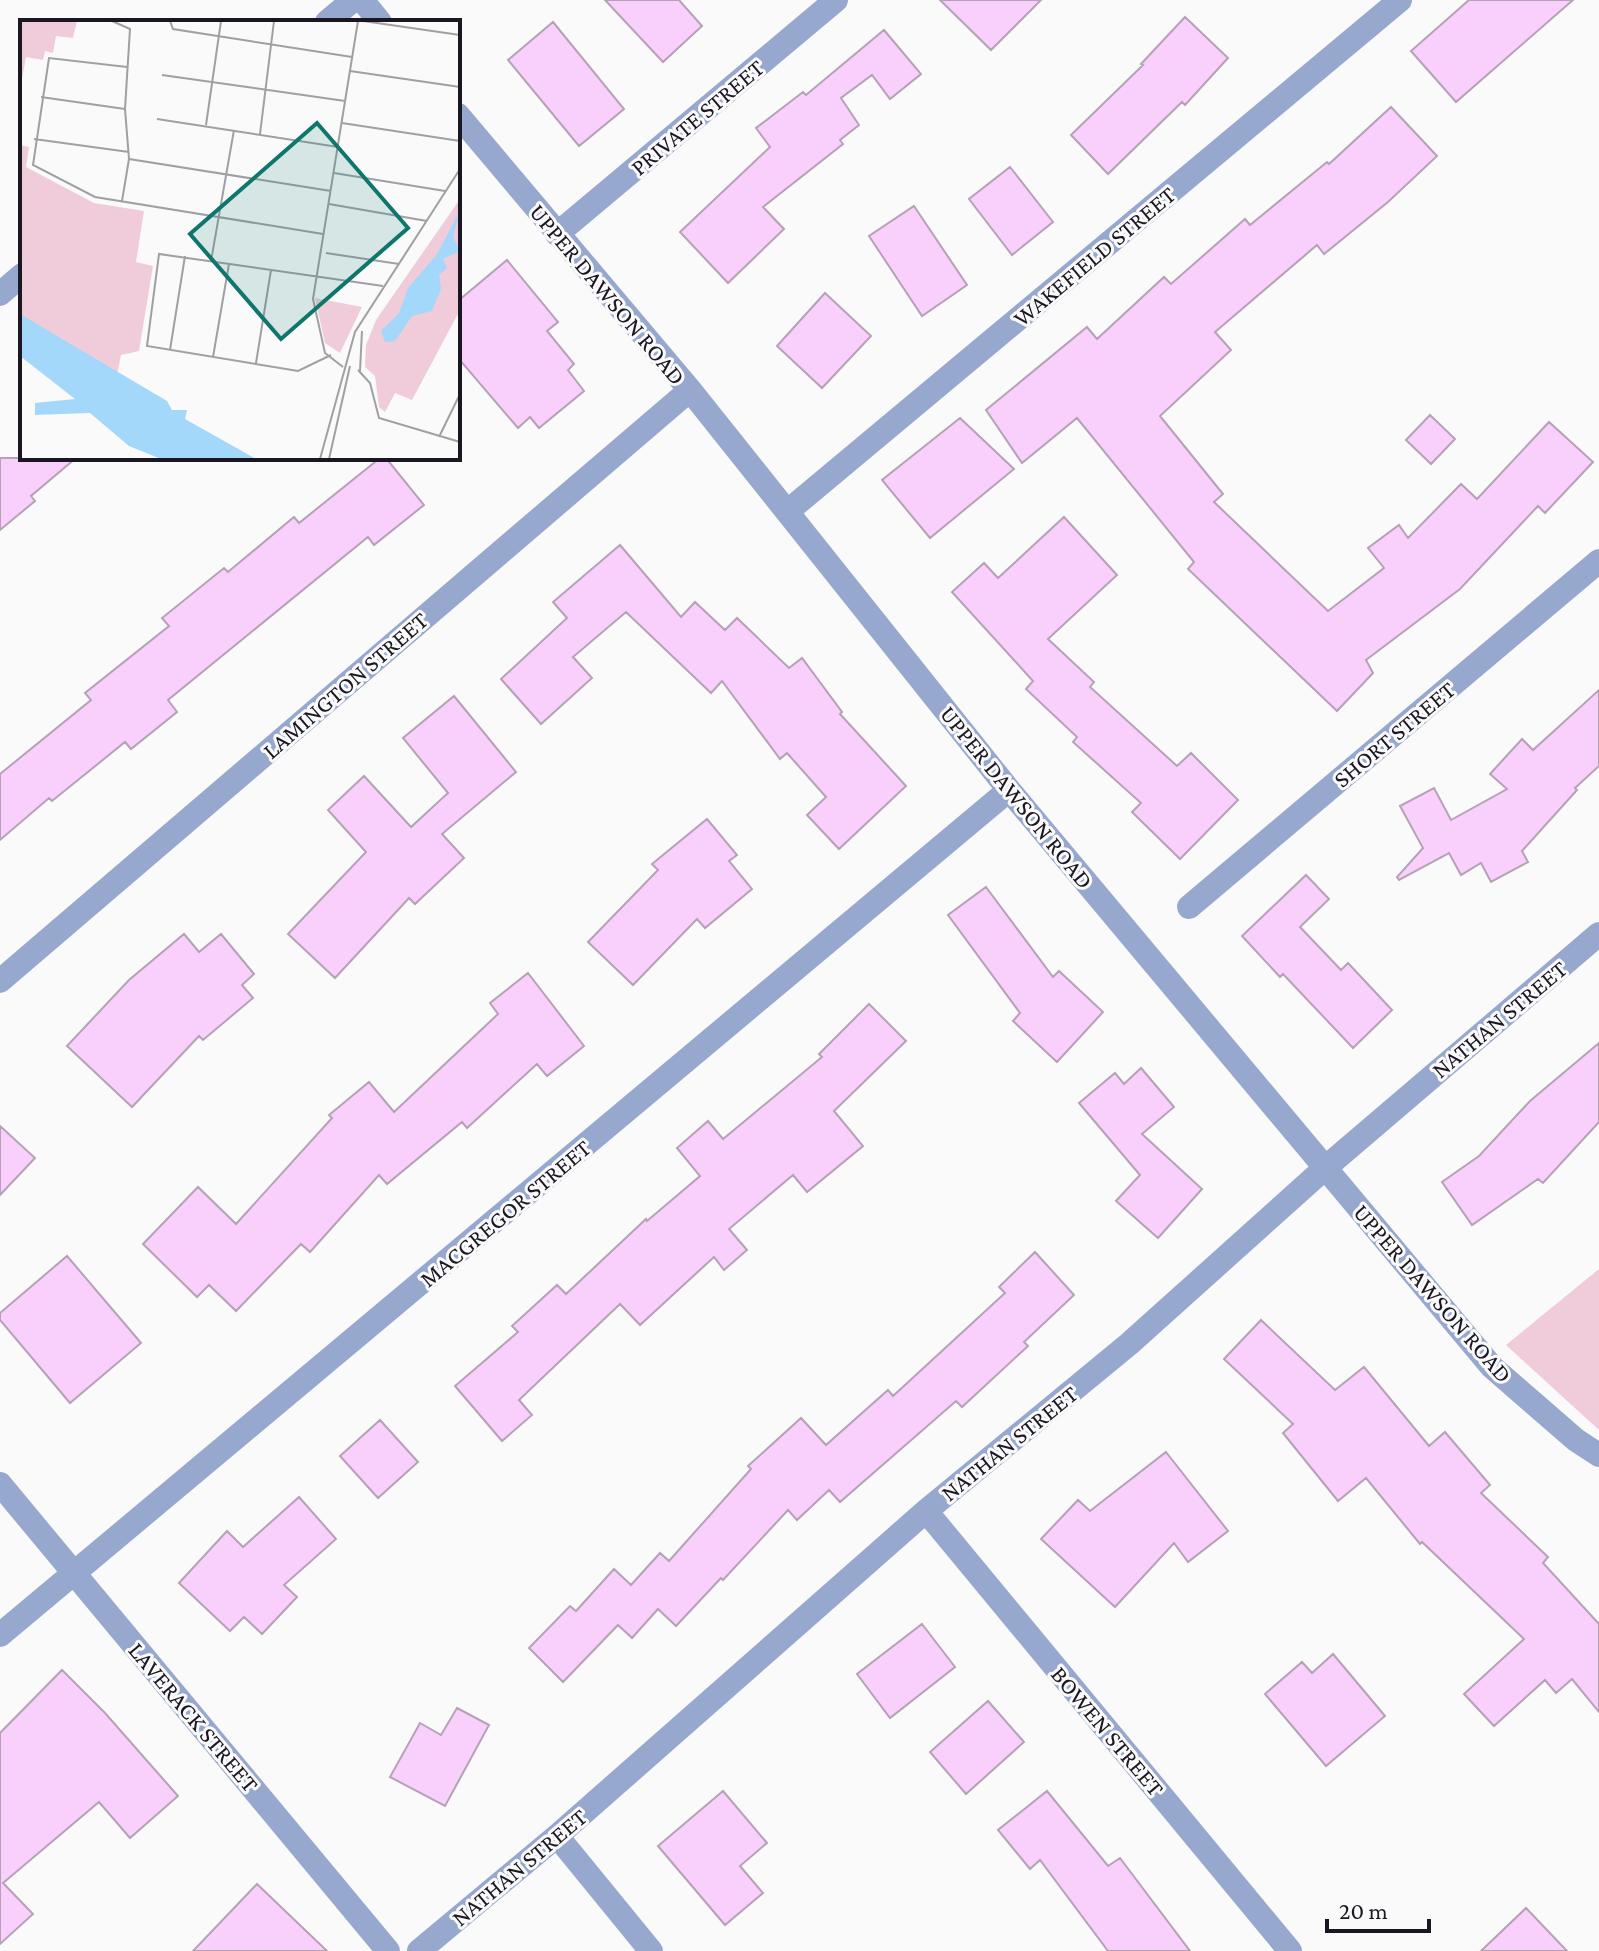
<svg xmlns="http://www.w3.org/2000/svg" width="1599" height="1951" font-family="'Crimson Pro',serif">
<rect width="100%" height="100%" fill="#fafafa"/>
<!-- green -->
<path fill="#f0cbd9" d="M1599,1269V1430L1506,1345Z"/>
<!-- building -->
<path fill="#f8d0fb" stroke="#b6a1b7" stroke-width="2" d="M605,0H679L702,26L663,62Z
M940,0H1041L991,50Z
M1469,0H1573L1456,102L1411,51Z
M1185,17L1228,58L1185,105L1182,102L1108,174L1071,135L1143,65L1141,64Z
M553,22L624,109L579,146L508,60Z
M884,30L921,74L890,99L872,75L841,98L859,125L840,140L843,144L763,207L784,229L728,283L680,232L770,147L756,128L803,92L806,95Z
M1391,107L1437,156L1388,202L1324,254L1317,245L1215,332L1231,350L1160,416L1223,494L1214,502L1328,611L1384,568L1368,548L1399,525L1408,538L1461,484L1477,499L1549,422L1593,462L1545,513L1538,506L1460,589L1366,660L1373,673L1337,711L1188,569L1194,562L1077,418L1022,463L986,410L1087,327L1097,339L1164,277L1171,284L1245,219L1250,225L1327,162L1329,164Z
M1010,167L1053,222L1012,255L969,199Z
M914,206L967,285L922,316L869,236Z
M507,260L558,322L547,331L574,364L568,370L584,391L539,428L530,417L518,428L458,358V301Z
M825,293L871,336L822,388L777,346Z
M1430,415L1455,439L1431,464L1406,440Z
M960,418L1014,469L930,538L882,480Z
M0,458H76L31,496L35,501L0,530Z
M380,458H386L424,505L374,545L368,537L168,700L177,712L131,749L125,742L52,801L49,798L0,840V774L91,700L85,693L169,626L162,618L224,568L228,572L294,517L299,523Z
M1064,517L1117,575L1048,639L1094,682L1090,687L1177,766L1191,753L1238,800L1180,859L1132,812L1141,803L1073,742L1077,737L1026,689L1033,681L952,592L984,563L998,578Z
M620,545L681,617L695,602L725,630L737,618L789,668L802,658L842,712L840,714L906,786L839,849L807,815L826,797L787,753L780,759L722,681L711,693L626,612L573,657L592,678L541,724L501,679L567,618L553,602Z
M1599,690V766L1575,788L1577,790L1522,851L1528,862L1491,882L1481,863L1461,875L1449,853L1399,880L1397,877L1423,848L1400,806L1434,788L1451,820L1507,789L1490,774L1522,739L1533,750Z
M454,696L516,772L442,834L464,858L415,904L409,898L335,978L288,934L366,852L328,810L364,776L411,827L448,793L403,738Z
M707,819L737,855L729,861L752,889L705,928L697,919L633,985L588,942L658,870L652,864Z
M1306,875L1329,899L1300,927L1341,970L1348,963L1392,1010L1353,1048L1283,974L1280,977L1242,936Z
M986,887L1053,977L1059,971L1103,1012L1057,1062L1013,1021L1020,1013L948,915Z
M184,934L199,952L221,934L254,974L242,985L253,998L203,1040L199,1036L132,1107L67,1046L129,980Z
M528,973L584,1046L547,1076L537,1064L467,1128L462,1122L387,1184L379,1175L310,1252L301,1244L236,1311L209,1285L197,1297L143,1244L198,1187L236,1224L332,1118L329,1115L369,1082L394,1112L498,1014L490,1003Z
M869,1004L906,1041L834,1111L863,1146L807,1192L793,1175L729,1229L747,1250L724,1270L714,1257L640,1325L620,1304L519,1400L532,1415L502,1441L455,1386L518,1332L512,1326L557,1285L566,1294L646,1219L647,1221L700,1176L677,1148L708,1121L723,1139L822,1057L819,1054Z
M1599,1043V1122L1543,1183L1538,1179L1472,1225L1442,1182L1479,1156L1530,1101Z
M1141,1068L1174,1107L1142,1134L1202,1189L1158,1238L1116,1201L1140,1175L1079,1103L1115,1073L1124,1084Z
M0,1126L35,1158L0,1195Z
M1035,1252L1074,1295L1024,1342L1028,1346L962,1407L956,1401L840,1502L829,1490L797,1520L788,1510L723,1580L721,1578L676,1626L658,1609L632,1638L618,1625L563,1682L529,1648L570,1606L576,1611L614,1569L631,1585L660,1553L669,1561L751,1469L748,1466L801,1418L826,1445L888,1390L893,1396L1005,1293L999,1287Z
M67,1256L141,1343L70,1403L0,1320V1313Z
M1261,1320L1335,1390L1364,1367L1429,1446L1445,1432L1490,1485L1481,1493L1548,1557L1543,1563L1599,1624V1712L1572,1679L1556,1693L1545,1680L1494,1726L1464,1694L1524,1639L1422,1542L1420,1544L1366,1478L1338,1501L1283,1433L1293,1424L1224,1359Z
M380,1420L418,1462L378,1498L340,1456Z
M1166,1452L1228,1531L1188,1562L1174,1543L1115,1607L1041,1539L1078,1500L1090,1511Z
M299,1497L336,1539L284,1585L297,1597L262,1634L244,1617L230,1631L179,1583L227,1531L243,1547Z
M922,1624L955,1667L890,1718L857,1674Z
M1333,1654L1385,1716L1326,1766L1265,1694L1302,1662L1312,1673Z
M62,1670L105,1713L178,1796L130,1838L99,1802L3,1883L33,1914L0,1944V1733Z
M988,1701L1024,1742L966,1794L930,1752Z
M457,1708L489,1725L445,1806L390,1777L420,1723L441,1735Z
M723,1791L767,1843L740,1866L763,1893L725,1925L658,1846Z
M1047,1791L1108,1866L1120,1858L1190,1951H1108L1040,1860L1030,1869L998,1830Z
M257,1884L327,1951H193Z
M1526,1908L1567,1951H1481Z"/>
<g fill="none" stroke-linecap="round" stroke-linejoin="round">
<!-- minor -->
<path stroke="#97a8cf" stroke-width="24" d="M362,0L380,22
M327,22L353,0
M458,115L690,390L1009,790L1492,1367L1576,1440L1599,1455
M557,234L836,0
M0,294L22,275
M788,511L1400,0
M1189,907L1599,561
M0,981L690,390
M0,1484L388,1951
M926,1511L1290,1951
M0,1635L1009,790
M557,1836L651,1951
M419,1951L557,1836L926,1511L1129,1344L1325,1168L1599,934"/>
</g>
<g text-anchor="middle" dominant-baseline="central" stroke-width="6" stroke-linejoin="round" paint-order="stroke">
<!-- street labels -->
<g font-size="24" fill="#1a1722" stroke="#fafafa">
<text transform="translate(697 117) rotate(-40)">PRIVATE STREET</text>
<text transform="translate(1094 256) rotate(-40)">WAKEFIELD STREET</text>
<text transform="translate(608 294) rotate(50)">UPPER DAWSON ROAD</text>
<text transform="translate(345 685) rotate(-41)">LAMINGTON STREET</text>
<text transform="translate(1394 734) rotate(-40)">SHORT STREET</text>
<text transform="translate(1017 797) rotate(51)">UPPER DAWSON ROAD</text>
<text transform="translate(1499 1019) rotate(-40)">NATHAN STREET</text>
<text transform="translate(505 1213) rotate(-40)">MACGREGOR STREET</text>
<text transform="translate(1433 1293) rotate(49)">UPPER DAWSON ROAD</text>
<text transform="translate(1009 1443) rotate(-39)">NATHAN STREET</text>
<text transform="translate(194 1717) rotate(50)">LAVERACK STREET</text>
<text transform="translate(1108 1731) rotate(50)">BOWEN STREET</text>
<text transform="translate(519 1867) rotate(-40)">NATHAN STREET</text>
</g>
</g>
<!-- overview -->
<g transform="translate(20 20)">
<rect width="440" height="440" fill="#fafafa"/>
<path d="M0,1H57L53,18L36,16L33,33L25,31L23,40L6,37L0,70ZM0,125L9,127L6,147L74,183L124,191L116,242L133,246L119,331L101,335L97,355L0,295ZM440,179V290L392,380L375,373L365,392L359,387L355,356L345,347L346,325L356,300ZM295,278L342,287L320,333L305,323Z" fill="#f0cbd9"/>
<path d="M440,191L433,217L440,231L423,239L427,248L419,255L421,269L412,291L392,296L375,321L365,322L361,311L379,293L388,268L417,234ZM0,294L147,381L152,390H167L165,399L236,439H141L109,426L70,393L15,395V383L55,379L0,336Z" fill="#a4d8fb"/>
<path fill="none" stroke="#a09fa4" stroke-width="2" d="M92,1L110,9L105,89L109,139L102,181M150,1L153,9L332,37M343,1L440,15M107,47L29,38L13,145L75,177L303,214M330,51L440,67M142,55L325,81M21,77L105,89M137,99L318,127M322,103L440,121M186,105L201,1M240,114L254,1M14,119L109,132M109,139L311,171M314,153L425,171M309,184L407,201M306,233L379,244M191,241L214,110M150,330L165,236M311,335L278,351L127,326L139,234L363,266M193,337L209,244M236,343L251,250M323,347L305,333L293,279L338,1M338,350L350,363L359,398L440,422M340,351L342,311M419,417L440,374M300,439L335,312L440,149M309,439L330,346"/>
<path fill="#0f766e" fill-opacity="0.15" stroke="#0f766e" stroke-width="4" d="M297,103L388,208L261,319L170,214Z"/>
<rect width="440" height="440" fill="none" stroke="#1a1722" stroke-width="4"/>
</g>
<!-- scale -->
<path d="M1327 1919v12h102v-12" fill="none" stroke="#1a1722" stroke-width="4"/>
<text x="1339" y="1919" font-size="24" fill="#1a1722" stroke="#fafafa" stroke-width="6" paint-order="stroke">20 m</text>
</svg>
